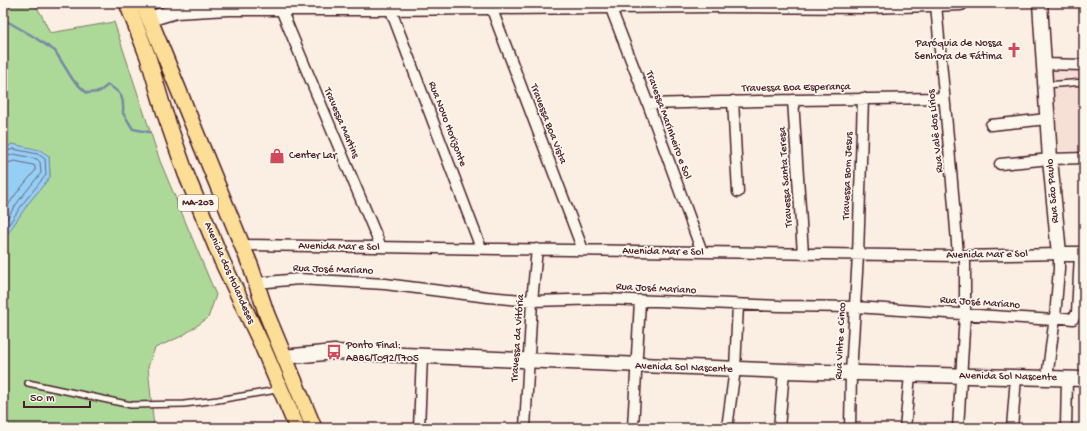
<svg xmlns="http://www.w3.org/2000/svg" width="1087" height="431" font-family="'Gochi Hand',sans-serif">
<rect width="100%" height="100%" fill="#fbeee3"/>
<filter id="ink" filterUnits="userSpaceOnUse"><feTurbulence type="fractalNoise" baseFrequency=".025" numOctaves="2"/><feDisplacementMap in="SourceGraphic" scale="8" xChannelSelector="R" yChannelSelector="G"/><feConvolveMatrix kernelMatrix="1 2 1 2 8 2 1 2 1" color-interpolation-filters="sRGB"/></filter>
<g filter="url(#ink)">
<!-- built -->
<path fill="#f6dfd5" d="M1049,68L1084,70V151H1056Z"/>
<!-- green -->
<path fill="#acd998" stroke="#7b7c62" d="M3,3H34L41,14L50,33L114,22L160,161L216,295L208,318L182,336L155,348L148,367L154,428H3L4,239L27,205L50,177L49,156L40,151L12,144L3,150Z"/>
<!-- water -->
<path fill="#95cff5" stroke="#7789a4" d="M12,144L40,150L49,156L50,177L27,205L4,239L3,245V150Z"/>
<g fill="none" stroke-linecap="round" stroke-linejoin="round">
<!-- shore -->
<path stroke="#68657c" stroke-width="1" d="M3,153L13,149L38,154L45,159L46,175L24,202L3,233
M3,158L14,154L37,159L40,162L41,173L20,199L3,224
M3,164L15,161L33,165L35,166V171L15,195L3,213"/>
<!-- stream -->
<path stroke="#7789a4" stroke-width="2.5" d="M3,19L31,35L55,51L73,80L87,93L99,92L108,85C122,93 124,98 123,113L133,129L149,132"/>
<defs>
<path id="lane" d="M1046,85L1084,82
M28,383L131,405L184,404L218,400L271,391L279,388"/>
<path id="street" d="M936,4C943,88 952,172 958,256
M610,6L648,104L702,252
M280,7L381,247
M491,7L583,250
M390,8L481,248
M1043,64L1084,65
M793,100L803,254
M733,101L738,192
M648,104L793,100L944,98
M991,125L1047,119
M1000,164L1050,159L1084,158
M242,245L958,256L1059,254V269L1055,317L1047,378
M257,283L299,279L385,284L488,297L532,301L606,299L780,306L855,307L1054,320
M1055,317L1073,319L1077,313L1080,254
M419,428L422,356
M525,428L532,301L537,249
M633,428L640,301
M727,428L735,369L738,305
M779,428L784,371
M850,428L851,374L858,255L863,98
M905,428L910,375
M958,428L965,314V256
M1012,428L1016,377
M1066,428L1067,379"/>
<path id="secondary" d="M1040,3L1050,159L1059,254H1084
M149,19L176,11L228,8H380L715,5L869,6L961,3
M284,357L334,352L784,371L1084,379"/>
<path id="primary" d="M127,3L148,57L165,114L186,174L222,261L261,343L297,428
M143,3L251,267L267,315L314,428"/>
</defs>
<!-- lane casing -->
<use href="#lane" stroke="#4a1f2b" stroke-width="8"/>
<!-- street casing -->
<use href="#street" stroke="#4a1f2b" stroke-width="13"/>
<!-- secondary casing -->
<use href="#secondary" stroke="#4a1f2b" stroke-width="17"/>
<!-- primary casing -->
<use href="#primary" stroke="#4a1f2b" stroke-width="18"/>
<!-- lane -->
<use href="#lane" stroke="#fbf7ec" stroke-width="5"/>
<!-- street -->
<use href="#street" stroke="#fbf7ec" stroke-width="10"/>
<!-- secondary -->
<use href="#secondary" stroke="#fbf7ec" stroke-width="14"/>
<!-- primary -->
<use href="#primary" stroke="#fcde96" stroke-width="15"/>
</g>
</g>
<!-- icons -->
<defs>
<symbol id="church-bare" viewBox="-9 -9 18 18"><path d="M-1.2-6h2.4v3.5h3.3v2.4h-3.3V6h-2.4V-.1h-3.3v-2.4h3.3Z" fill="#d1495b" stroke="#fbf7ec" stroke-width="2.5" paint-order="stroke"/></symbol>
<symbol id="shop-bare" viewBox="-9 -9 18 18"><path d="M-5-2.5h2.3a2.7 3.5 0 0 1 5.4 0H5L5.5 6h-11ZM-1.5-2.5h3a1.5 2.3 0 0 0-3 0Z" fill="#d1495b" stroke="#fbf7ec" stroke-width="2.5" paint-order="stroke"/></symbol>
<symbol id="bus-bare" viewBox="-9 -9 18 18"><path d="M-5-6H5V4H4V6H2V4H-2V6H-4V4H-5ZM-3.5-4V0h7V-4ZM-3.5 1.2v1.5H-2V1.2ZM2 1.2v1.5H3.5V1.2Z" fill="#d1495b" stroke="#fbf7ec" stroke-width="2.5" paint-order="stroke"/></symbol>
</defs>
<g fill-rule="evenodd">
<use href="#church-bare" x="1003" y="39" width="22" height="22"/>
<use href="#shop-bare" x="266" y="145" width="22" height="22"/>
<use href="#bus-bare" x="323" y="341" width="22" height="22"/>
</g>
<g text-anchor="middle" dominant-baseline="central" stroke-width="3.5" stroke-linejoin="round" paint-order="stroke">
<!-- shield labels -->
<rect fill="#fbf7ec" stroke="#7f6065" stroke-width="1" x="178" y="195" width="40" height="16" rx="3"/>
<g font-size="10" font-weight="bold" fill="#4a1f2b">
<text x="198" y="203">MA-203</text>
</g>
<!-- poi labels -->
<g font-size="11" fill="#4a1f2b" stroke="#fbf7ec" text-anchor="start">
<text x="1002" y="44" text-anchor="end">Paróquia de Nossa<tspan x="1002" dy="13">Senhora de Fátima</tspan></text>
<text x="289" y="156">Center Lar</text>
<text x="346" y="346">Ponto Final:<tspan x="346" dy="13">A886/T092/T705</tspan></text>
</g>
<!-- street labels -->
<g font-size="11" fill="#4a1f2b" stroke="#fbf7ec">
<text transform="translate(796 88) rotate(-1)">Travessa Boa Esperança</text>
<text transform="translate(341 123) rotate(67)">Travessa Martins</text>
<text transform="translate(447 124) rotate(69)">Rua Novo Horizonte</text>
<text transform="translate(548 124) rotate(69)">Travessa Boa Vista</text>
<text transform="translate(668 125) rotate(70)">Travessa Marinheiro e Sol</text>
<text transform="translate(936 131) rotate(-96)">Rua Valê dos Lírios</text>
<text transform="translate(848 176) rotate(-88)">Travessa Bom Jesus</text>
<text transform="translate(786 177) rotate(-94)">Travessa Santa Teresa</text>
<text transform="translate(1053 191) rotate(-95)">Rua São Paulo</text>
<text transform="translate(339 247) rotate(1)">Avenida Mar e Sol</text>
<text transform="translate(663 252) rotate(1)">Avenida Mar e Sol</text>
<text transform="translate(987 255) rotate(-1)">Avenida Mar e Sol</text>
<text transform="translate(333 270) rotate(2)">Rua José Mariano</text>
<text transform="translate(229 273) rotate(66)">Avenida dos Holandeses</text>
<text transform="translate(656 289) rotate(3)">Rua José Mariano</text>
<text transform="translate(980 303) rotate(4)">Rua José Mariano</text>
<text transform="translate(518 338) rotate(-86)">Travessa da Vitória</text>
<text transform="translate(841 341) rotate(-87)">Rua Vinte e Cinco</text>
<text transform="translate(684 368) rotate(2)">Avenida Sol Nascente</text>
<text transform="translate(1008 377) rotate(1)">Avenida Sol Nascente</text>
</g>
</g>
<!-- margin -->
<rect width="1087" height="431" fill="none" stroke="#fbf7ec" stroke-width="16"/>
<rect x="8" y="8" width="1071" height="415" fill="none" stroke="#4a1f2b" stroke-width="1.5" filter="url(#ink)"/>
<!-- scale -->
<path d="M24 401v6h66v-6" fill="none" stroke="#4a1f2b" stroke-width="2"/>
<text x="30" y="401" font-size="12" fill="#4a1f2b" stroke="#fbf7ec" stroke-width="3" paint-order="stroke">50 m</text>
</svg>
